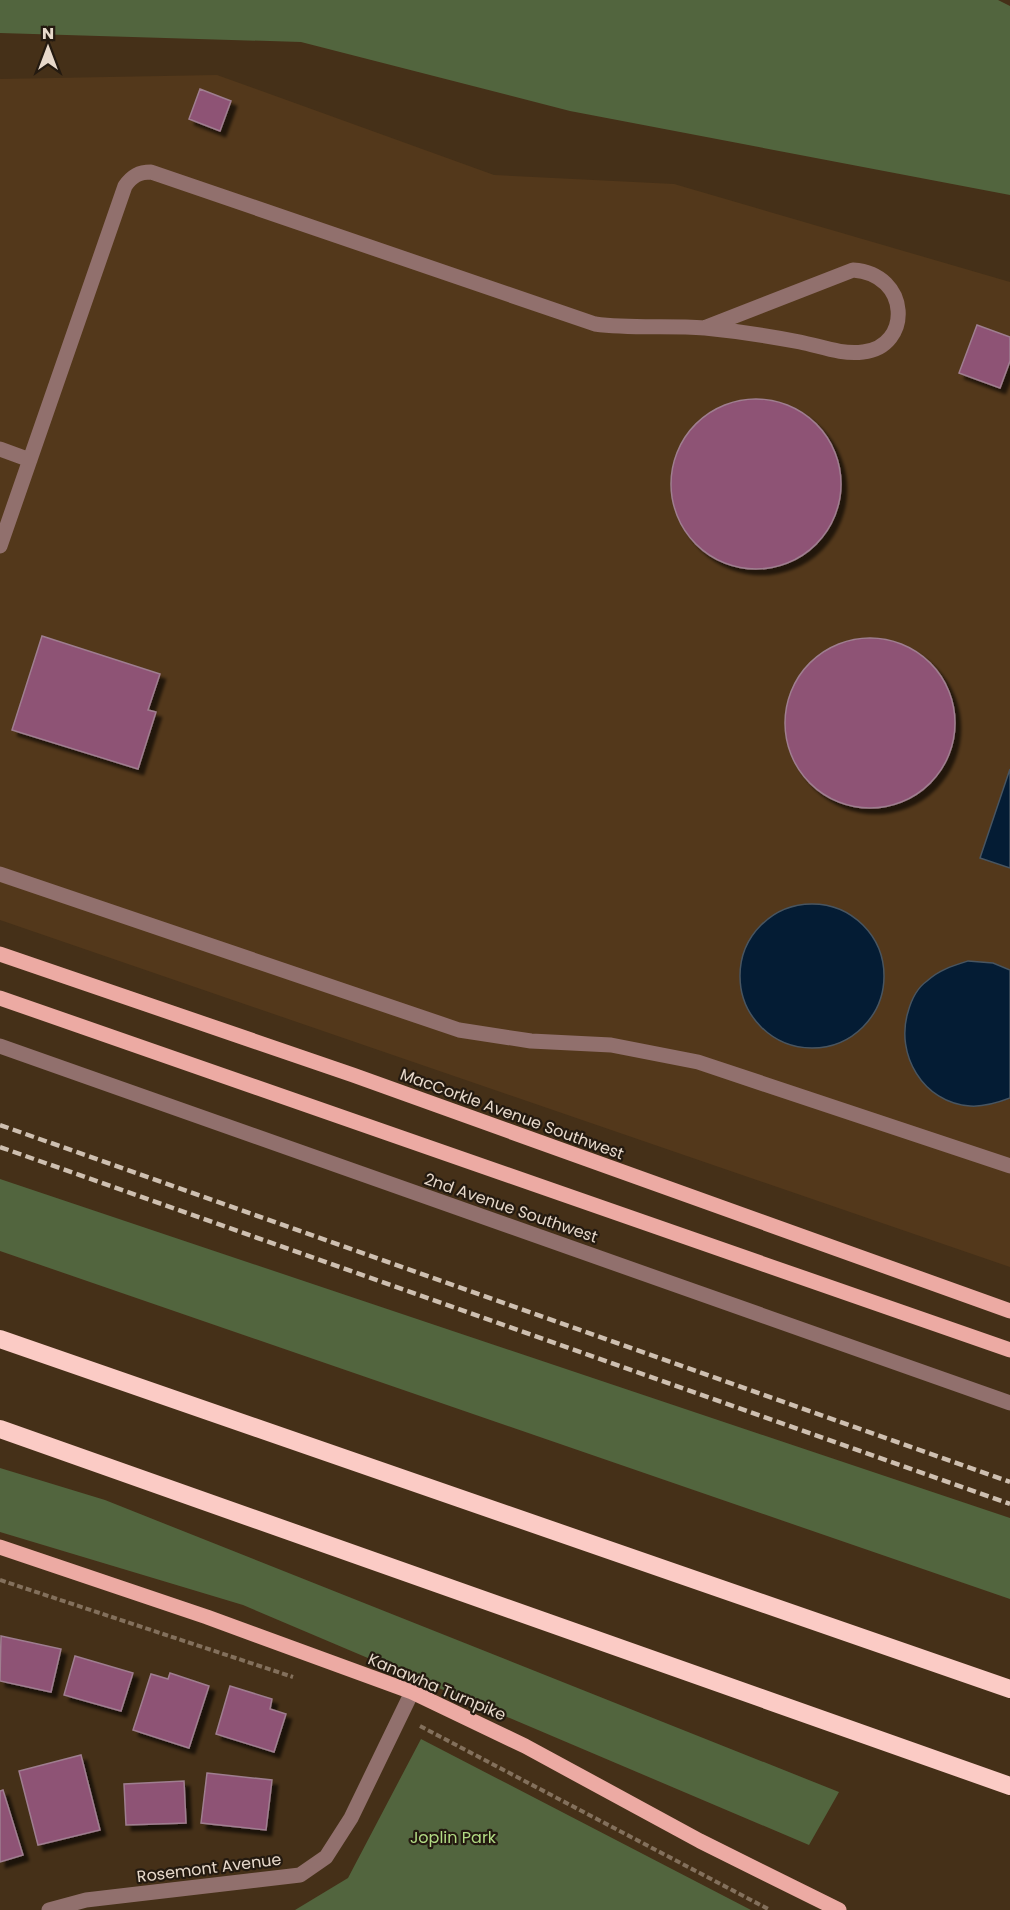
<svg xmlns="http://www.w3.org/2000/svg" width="1010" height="1910" font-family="Poppins,sans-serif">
<defs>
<filter id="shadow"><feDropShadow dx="5.5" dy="5.5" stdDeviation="1.5" flood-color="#0009"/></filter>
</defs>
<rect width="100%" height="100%" fill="#453018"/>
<!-- built -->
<path fill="#53381b" d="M217,75L494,175L674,184L1010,282V1267L0,920V79Z"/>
<!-- green -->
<path fill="#52653e" d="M0,0H998L1010,6V195L570,111L301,42L0,33Z
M0,1179L1010,1518V1599L0,1251Z
M0,1468L105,1500L839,1792L809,1845L243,1605L0,1532Z
M421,1739L751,1910H295L348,1878Z"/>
<!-- water -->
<path fill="#041c34" stroke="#485561" stroke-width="1.5" d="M1010,769V868L980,858Z
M740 976a72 72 0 1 1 144 0a72 72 0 1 1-144 0Z
M968,961L993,963L1010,970V1098C997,1103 984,1107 970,1106C923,1103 895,1054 908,1012C911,1001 917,988 927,981C939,970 952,966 968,961Z"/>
<!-- building -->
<path fill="#8e5275" stroke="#9f7e90" stroke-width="1.5" filter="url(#shadow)" d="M200,89L231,101L220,131L189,119Z
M977,325L1010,337V361L1000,388L959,373Z
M671 484a85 85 0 1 1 170 0a85 85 0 1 1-170 0Z
M42,636L160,674L148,710L156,712L138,769L12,730Z
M785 723a85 85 0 1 1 170 0a85 85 0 1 1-170 0Z
M1,1636L61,1649L51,1692L0,1681Z
M75,1656L133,1673L121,1711L64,1695Z
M170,1673L209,1686L189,1748L133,1730L151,1674L168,1679Z
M230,1686L272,1699L270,1709L286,1714L274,1752L216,1734Z
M81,1755L100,1830L38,1845L19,1771Z
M207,1773L272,1780L266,1830L201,1823Z
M184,1781L186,1823L126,1825L124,1784Z
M3,1790L23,1855L0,1862V1791Z"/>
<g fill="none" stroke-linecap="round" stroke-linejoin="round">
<!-- path -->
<path stroke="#83705c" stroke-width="4" stroke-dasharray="6 3" stroke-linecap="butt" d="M0,1580L293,1677
M420,1726L770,1910"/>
<!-- minor -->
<path stroke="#91706d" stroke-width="15" d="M0,449L30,460
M0,546L125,186C132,176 139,172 151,172L595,324C632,329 668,325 705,328C736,331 769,336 800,342C820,346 842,355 863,352C912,347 911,274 853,270L704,328
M0,874L459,1030L531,1041L611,1045L698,1062L1010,1166
M0,1046L1010,1403
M49,1910L86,1900L300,1875L326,1857L351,1818L412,1692"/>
<!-- major -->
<path stroke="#ecaaa3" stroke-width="15" d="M0,954L353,1075L1010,1311
M0,998L1010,1350
M0,1547L207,1617L412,1692L525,1746L700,1841L839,1910"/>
<!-- highway -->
<path stroke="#fbcbc5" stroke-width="18" d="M0,1339L1010,1689
M0,1429L1010,1786"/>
<!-- rail -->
<path stroke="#cebfb0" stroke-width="4.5" stroke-dasharray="9 4.5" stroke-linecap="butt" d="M0,1125L1010,1482
M0,1147L1010,1504"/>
</g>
<g text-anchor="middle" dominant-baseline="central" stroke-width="4.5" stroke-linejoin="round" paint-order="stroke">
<!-- street labels -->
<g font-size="16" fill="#e7d9cb" stroke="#241a10">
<text transform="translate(512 1114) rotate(20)">MacCorkle Avenue Southwest</text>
<text transform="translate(511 1208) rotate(19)">2nd Avenue Southwest</text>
<text transform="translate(437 1687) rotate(23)">Kanawha Turnpike</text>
<text transform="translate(209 1868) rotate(-7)">Rosemont Avenue</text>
</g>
<!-- park labels -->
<g font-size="16" fill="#b2db84" stroke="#241a10">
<text x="453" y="1837">Joplin Park</text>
</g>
</g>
<!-- north arrow -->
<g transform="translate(48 48)" stroke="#241a10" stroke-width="4.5" paint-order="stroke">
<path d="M0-4.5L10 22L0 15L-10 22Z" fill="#e7d9cb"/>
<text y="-9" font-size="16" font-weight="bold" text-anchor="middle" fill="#e7d9cb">N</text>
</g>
</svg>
